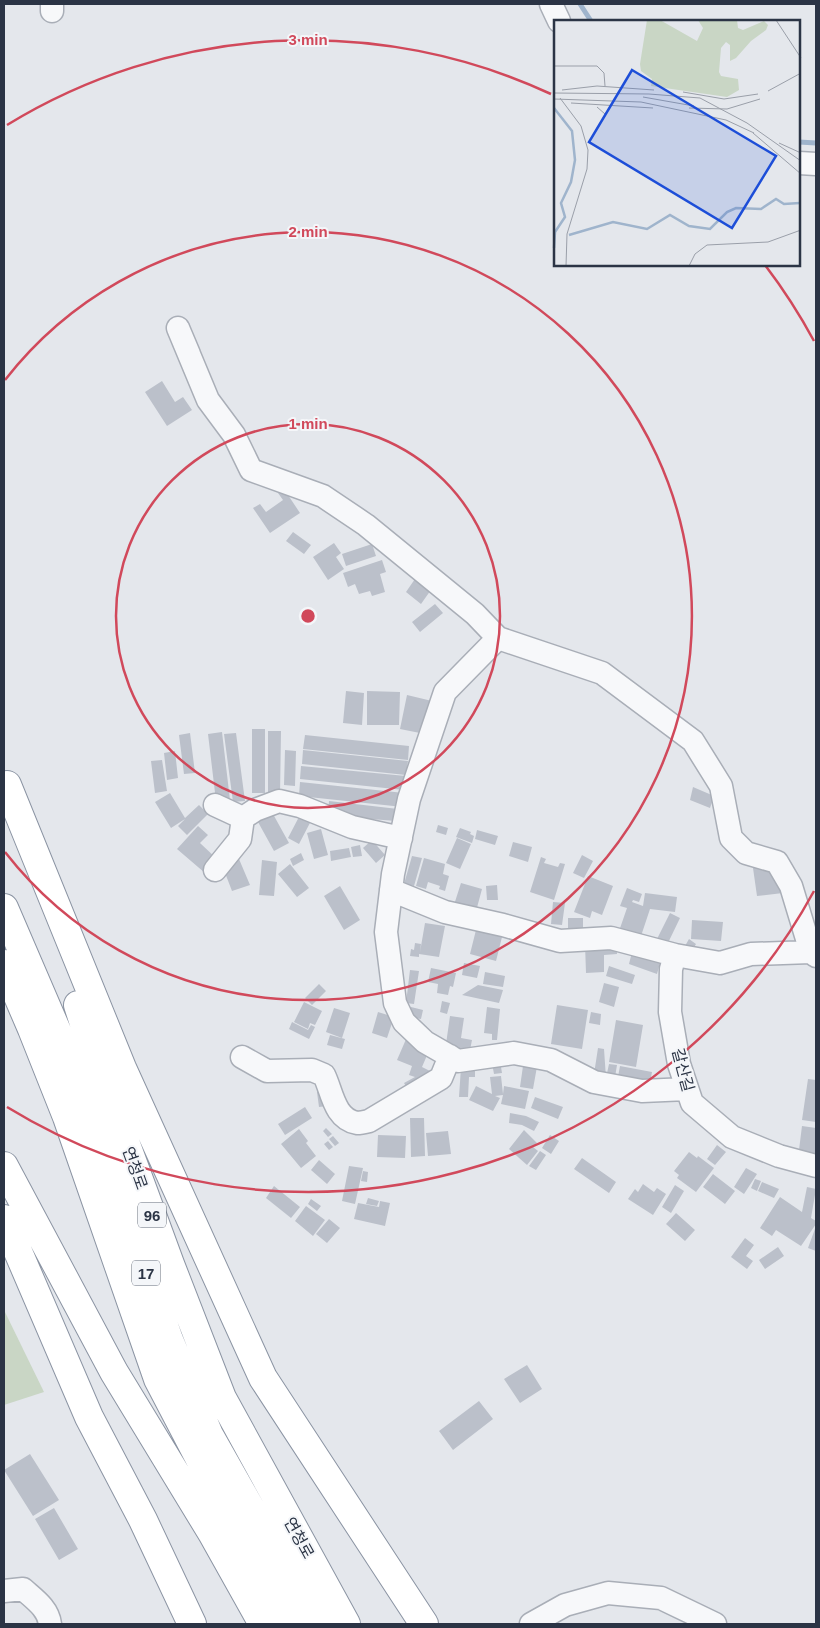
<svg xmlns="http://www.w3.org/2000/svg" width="820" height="1628" font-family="Helvetica,'Noto Sans KR',sans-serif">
<rect width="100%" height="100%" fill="#e4e7ec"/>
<!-- green -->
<path fill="#c9d6c5" d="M4,1310L44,1392L4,1405Z"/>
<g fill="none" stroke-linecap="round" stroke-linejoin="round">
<!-- stream -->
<path stroke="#9fb4cc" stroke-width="5" d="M580,4L591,21
M799,142L816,143"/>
</g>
<!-- building -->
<path fill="#bbc0ca" d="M162,381L175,402L183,397L192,410L167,426L145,392Z
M284,489L300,513L270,533L253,508L260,504L266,512L283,500L278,493Z
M293,532L311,545L304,554L286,541Z
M334,543L341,553L336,557L344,569L328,580L313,557Z
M372,544L376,556L346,566L342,554Z
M382,560L386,572L380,574L385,592L372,596L370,591L359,594L355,584L348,587L343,573Z
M417,576L433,587L421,604L406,592Z
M435,604L443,613L420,632L412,622Z
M346,691L364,693L362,725L343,723Z
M367,691L400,692L399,725H367Z
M407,695L432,701L425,734L400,729Z
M252,729H265V793H252Z
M268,731H281L280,795H268Z
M222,732L230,800L216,801L208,734Z
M190,733L195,773L184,774L179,735Z
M236,733L245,801L233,802L224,734Z
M305,735L409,746L408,760L303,749Z
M285,750L296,751L295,786L284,785Z
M303,750L408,761L406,775L302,764Z
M175,751L178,778L167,780L164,753Z
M162,760L167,791L155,793L151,761Z
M301,766L406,776L404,790L300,779Z
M300,782L404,793L403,807L299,796Z
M693,787L714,796L710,808L690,800Z
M170,793L185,818L199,805L208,814L187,835L178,826L185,819L171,828L155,802Z
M329,801L398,809L396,821L346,817L328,812Z
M301,813L312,819L299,844L288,838Z
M273,814L289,843L274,851L258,822Z
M438,825L448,828L446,835L436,832Z
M198,826L208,835L200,843L217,859L205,873L177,849Z
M460,828L471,832L470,834L474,836L472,843L456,837Z
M321,829L328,855L314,859L307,833Z
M477,830L498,836L495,845L475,839Z
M457,838L471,844L460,869L446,863Z
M372,840L385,855L376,863L363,848Z
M513,842L532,847L528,862L509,856Z
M360,845L362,856L353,857L351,847Z
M349,848L351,857L331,861L330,851Z
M301,853L304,860L293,866L290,859Z
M582,855L593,861L584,878L573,873Z
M412,856L422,858L414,886L404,884Z
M541,857L546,859L544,863L558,867L560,863L565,864L554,900L530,892Z
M424,858L445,864L443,874L449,876L445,891L439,889L440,886L428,882L426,889L416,886Z
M239,859L250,885L232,891L222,865Z
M262,860L277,862L274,896L259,895Z
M290,864L309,888L297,897L278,874Z
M769,866L783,893L757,896L753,868Z
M588,876L613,886L602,915L592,911L590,918L574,912Z
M461,883L482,889L475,915L453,908Z
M497,885L498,900H487L486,886Z
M340,886L360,920L344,930L324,896Z
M627,888L642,894L639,902L633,900L632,902L643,906L645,893L677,897L675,912L650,909L639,942L618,934L627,908L620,906Z
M553,902L565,903L562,925L551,924Z
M670,913L680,918L667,945L657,939Z
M568,918H583V933L568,934Z
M692,920L723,922L721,941L691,939Z
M425,923L445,926L439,957L419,954V957L410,956L411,949L414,950L415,943L421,944L420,952Z
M477,926L503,933L496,961L470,954Z
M689,939L696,944L692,951L685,946Z
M616,943L617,954L604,955V972L586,973L585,944Z
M633,948L662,956L657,974L629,964Z
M464,963L480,966L477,978L462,975Z
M609,966L635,975L632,984L606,976Z
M431,968L456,973L453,987L450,986L448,995L437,993L438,984L428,982Z
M410,970L419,971L414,1004L406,1003Z
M485,972L505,976L503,987L483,984Z
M604,983L619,987L614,1007L599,1002Z
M319,984L326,991L312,1005L305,998Z
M478,985L503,990L499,1003L462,995Z
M442,1001L450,1003L447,1014L440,1012Z
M304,1002L322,1011L315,1025L310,1023L308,1029L294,1022Z
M557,1005L588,1010L582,1049L551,1044Z
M411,1007L423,1010L421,1019L409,1017Z
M487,1007L500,1009L497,1040H492V1034L484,1033Z
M334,1008L350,1013L342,1038L326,1032Z
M378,1012L394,1017L387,1038L372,1033Z
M591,1012L601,1014L600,1025L589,1023Z
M450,1016L464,1018L461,1038L472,1040L469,1055L445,1051Z
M616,1020L643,1025L636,1067L609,1062Z
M292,1022L308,1030L311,1025L315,1027L309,1039L289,1029Z
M330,1035L345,1039L342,1049L327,1045Z
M407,1037L431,1046L422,1067L430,1071L426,1081L410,1093L404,1083L415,1077L409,1075L412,1066L397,1060Z
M598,1048L604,1049L606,1078L609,1064L617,1065L614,1083L594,1074Z
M524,1059L538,1061L533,1089L520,1087Z
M500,1061L502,1073L494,1074L492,1063Z
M620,1066L652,1072L649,1088L617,1082Z
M461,1067L475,1068V1077H469L468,1097H459Z
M501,1076L503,1094L504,1086L529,1091L525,1109L501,1104L503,1095L495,1096L500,1098L493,1111L469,1100L476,1086L492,1094L490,1077Z
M808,1079L816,1080V1122L802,1120Z
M325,1091L327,1106L319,1107L317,1092Z
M535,1097L563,1107L558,1119L531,1108Z
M305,1107L312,1118L285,1135L278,1124Z
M510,1113L526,1116L539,1122L534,1131L522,1125L509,1123Z
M410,1118H424L425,1156L411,1157Z
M802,1126L816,1128V1161L798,1158Z
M326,1128L332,1134L328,1137L323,1131Z
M299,1129L308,1141L306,1143L316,1156L301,1168L281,1144Z
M524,1130L537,1143L533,1147L538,1151L527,1165L509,1149Z
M448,1131L451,1154L428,1156L426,1133Z
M378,1135L406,1136L405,1158L377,1157Z
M550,1135L559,1141L551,1154L542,1148Z
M333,1136L339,1143L335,1146L329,1139Z
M328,1141L333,1147L329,1150L324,1144Z
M717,1145L726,1152L715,1165L707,1159Z
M540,1151L546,1155L536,1170L529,1166Z
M689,1152L697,1158L698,1156L714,1168L696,1192L677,1178L679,1175L674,1171Z
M582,1158L616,1182L609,1193L574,1169Z
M319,1160L335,1174L327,1184L311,1170Z
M349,1166L363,1168L355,1204L342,1201Z
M746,1168L757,1174L744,1194L734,1187Z
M363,1171L368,1172L367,1182L361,1181Z
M713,1174L735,1191L725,1204L703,1187Z
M755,1179L761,1181L757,1191L751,1188Z
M762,1182L779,1189L774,1198L758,1191Z
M643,1184L654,1192L657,1188L666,1194L653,1215L628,1199L635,1189L638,1192Z
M675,1185L684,1191L671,1213L662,1207Z
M274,1186L300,1207L291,1218L266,1198Z
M807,1187L816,1189L811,1218L816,1221V1224L801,1246L776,1230L772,1236L760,1228L780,1197L802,1212Z
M368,1198L379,1201L377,1206L366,1204Z
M311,1199L321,1206L317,1211L308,1204Z
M380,1201L390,1203L385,1226L354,1219L358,1203L379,1207Z
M306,1206L325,1220L313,1236L295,1221Z
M676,1213L695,1230L685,1241L666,1224Z
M329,1219L340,1228L327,1243L316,1234Z
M816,1226V1251L808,1248Z
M745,1238L754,1245L746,1256L753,1261L747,1269L731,1257Z
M778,1247L784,1256L765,1269L759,1260Z
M527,1365L542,1389L520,1403L504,1379Z
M479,1401L493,1419L453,1450L439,1431Z
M30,1454L59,1500L33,1516L4,1470Z
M54,1508L78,1549L59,1560L35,1519Z"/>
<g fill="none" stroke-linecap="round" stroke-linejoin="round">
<defs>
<path id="minor" d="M551,4L559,21
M52,11V4
M799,163L816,164
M189,354L178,328L208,400L234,435L251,470L323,496L366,525L475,614L498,638L602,673L693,741L721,786L731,838L746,853L777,862L791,886L811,952L816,956
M498,638L445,692L409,799L393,874L386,932L395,1003L404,1022L425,1042L458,1061L514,1053L551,1060L594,1082L642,1091L687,1089
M215,805L243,818
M215,870L240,839L243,818L255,810L279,801L300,806L352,827L401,838
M391,890L445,912L503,925L560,941L611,938L675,955L720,963L751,954L811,952
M675,955L671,969L670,1012L679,1064L692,1103L732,1137L779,1156L816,1166
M242,1057L267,1071L312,1070L324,1075C332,1091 334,1119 357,1123C360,1123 365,1122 369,1121L441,1078L450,1056
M4,1591L23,1589C34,1599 48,1608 50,1624
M531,1624L565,1605L608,1593L661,1598L715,1624"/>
<path id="highway" d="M7,785L122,1068L263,1378L424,1624
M4,908L78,1080L169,1340L209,1435L316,1624
M4,964L32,1029L67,1117L158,1379L216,1490L293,1624
M78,1005L102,1079L170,1264L222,1398L346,1624
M4,1166L114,1372L212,1533L263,1624
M4,1219L89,1417L143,1520L192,1624"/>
</defs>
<!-- minor casing -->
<use href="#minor" stroke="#a9aeb7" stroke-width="25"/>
<!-- highway casing -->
<use href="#highway" stroke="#8b94a3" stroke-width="30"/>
<!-- minor -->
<use href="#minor" stroke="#f7f8fa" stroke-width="22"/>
<!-- highway -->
<use href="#highway" stroke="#fff" stroke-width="28"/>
</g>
<!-- distance rings -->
<g fill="none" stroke="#d1495b" stroke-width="2.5">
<circle cx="308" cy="616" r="192"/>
<path d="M5 380A384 384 0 1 1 5 852"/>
<path d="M814 891A576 576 0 0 1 7 1107M7 125A576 576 0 0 1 551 94M765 265A576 576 0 0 1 814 341"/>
</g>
<g text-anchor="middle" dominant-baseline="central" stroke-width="4" stroke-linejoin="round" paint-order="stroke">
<!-- shield labels -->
<g fill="#f4f6f9" stroke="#676e7b" stroke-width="1">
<rect x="138" y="1202.5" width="28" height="25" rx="4"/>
<rect x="132" y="1260.5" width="28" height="25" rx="4"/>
</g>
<g font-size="15" font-weight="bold" fill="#2b3445">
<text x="152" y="1215">96</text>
<text x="146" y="1273">17</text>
</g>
<!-- street labels -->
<g font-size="16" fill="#2b3445" stroke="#f4f6f9">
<text transform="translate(683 1070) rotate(75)">갈산길</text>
<text transform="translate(135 1168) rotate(70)">연청로</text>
<text transform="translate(299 1538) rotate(61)">연청로</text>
</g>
</g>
<!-- overview -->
<g transform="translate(554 20)">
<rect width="246" height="246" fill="#e4e7ec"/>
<path d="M93,0H106L143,21L149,8L144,0H183L184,8L189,10L210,1L214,5L212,10L197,21L182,38L176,41V25L172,22L167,28L165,52L167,56L184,59L185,70L173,77L97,66L98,59L87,51L86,44Z" fill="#c9d6c5"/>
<path fill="none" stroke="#9fb4cc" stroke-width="2.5" d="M0,88L18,111L21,140L17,162L7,183L11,197L1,212L0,228M15,215L59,202L93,209L116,195L135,206L156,209L173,192L182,188L207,189L222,179L230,184L246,183"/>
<path fill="none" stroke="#9a9fa9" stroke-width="1" d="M222,0L247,38M0,46H43L50,53L51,66M8,70L43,66L100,70M214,71L247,53M129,72L170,79L204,74M0,73L95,74L146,78L193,103L247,141M89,77L140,86M6,78L27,106L34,130L33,149L13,214L12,246M0,79L87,82L172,100L200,113M17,83L99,88M43,87L51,94L56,88M135,88L173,89L206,79M199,113L247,154M225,123L247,133M135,246L141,234L153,225L214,222L247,210"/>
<path fill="#1d4ed8" fill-opacity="0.15" stroke="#1d4ed8" stroke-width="2.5" d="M78,50L222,136L178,208L35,122Z"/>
<rect width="246" height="246" fill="none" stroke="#2b3445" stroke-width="2.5"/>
</g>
<circle cx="308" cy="616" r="8" fill="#d1495b" stroke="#f4f6f9" stroke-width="2.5"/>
<g font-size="15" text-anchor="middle" font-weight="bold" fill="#d1495b" stroke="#f4f6f9" stroke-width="4" stroke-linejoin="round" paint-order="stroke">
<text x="308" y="45">3 min</text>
<text x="308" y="237">2 min</text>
<text x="308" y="429">1 min</text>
</g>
<!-- border -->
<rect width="820" height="1628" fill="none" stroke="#2b3445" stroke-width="10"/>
</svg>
